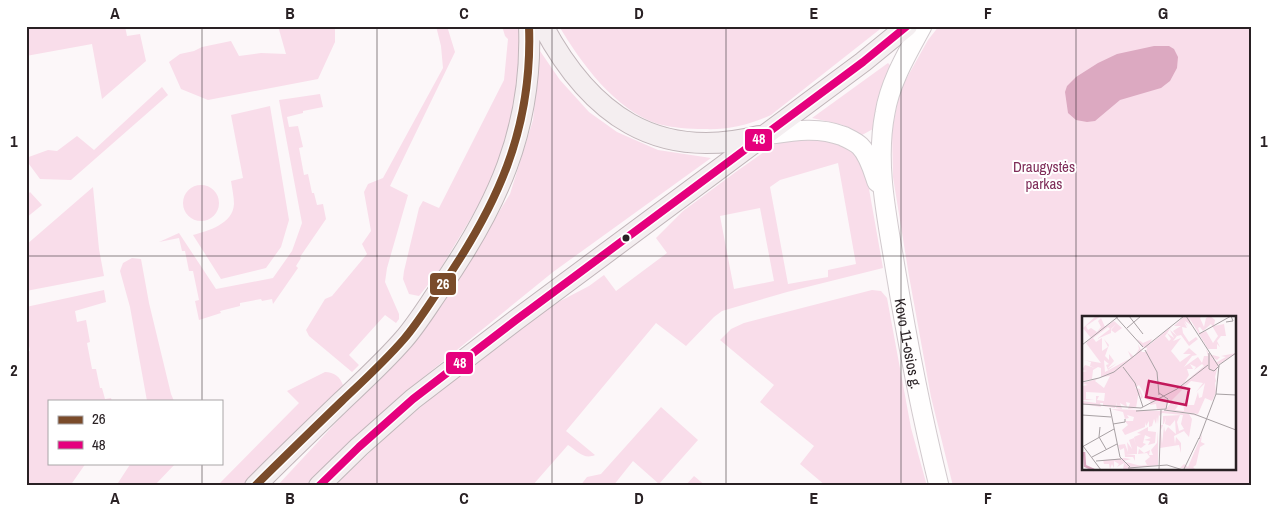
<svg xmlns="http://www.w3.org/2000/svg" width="1278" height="512" font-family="'Archivo Narrow',sans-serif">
<rect width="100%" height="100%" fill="#fcf7f9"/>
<!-- green -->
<path fill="#f9ddea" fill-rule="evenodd" d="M26,26H125L127,36L140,34L146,61L102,99L92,44L26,56Z
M278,26H335V42L318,79L208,100L181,89L169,62L180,54L194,51L202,47L231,41L239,56L261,53L286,54Z
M436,26H447L455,52L390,186L408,195L387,268L385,282L399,314V319L396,323L385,315L349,355L359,365L352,372L309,336L306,330L325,299L332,296L367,254L362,244L371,231L364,192L368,184L383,178L443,68L441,46Z
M502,26H520L522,50L513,122L486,193L439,271L419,296L409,294L403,279L404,271L419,208L423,201L439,208L504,80L508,39L505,36Z
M559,26H884L771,115C749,125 728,130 704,129C689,129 673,128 658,124C615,110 581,63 559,26Z
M939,26H1252V486H953L931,397L909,276L893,177L892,131L900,90L928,40ZM1083,317H1234V468H1083Z
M540,51L560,80L589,112L617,132L658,150L711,158L553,272L415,384L309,486H277L342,416L411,345L442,305L510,194L533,120Z
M888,63L891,66L873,129L862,135L843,125L812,118Z
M162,87L168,95L71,180L40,179L26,160V158L48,150L57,151L77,136L94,150Z
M320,94L323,107L303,111V113L287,117L289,127L298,126L303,147L299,148L304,175L308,174L312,193H314L317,205L323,204L326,219L300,257L301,258L296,266L298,268L273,304L272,299L262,301L261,299L240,303V306L220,311L221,313L199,320L195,301L199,300L193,271H189L185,251H182L179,238L159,242L179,233L216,289L273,278L292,251L302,223L279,100Z
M270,106L289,220L281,247L266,268L221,279L193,235C208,231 233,224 234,204C234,197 232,188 231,181L243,178L231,115Z
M798,137C827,138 855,141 866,172L883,268L787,292L722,311L714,317L686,346L656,323L566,431L595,455C584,460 577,451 568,445L532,486H334L386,437L438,392L545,309L589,286L604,275L616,291L667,253L656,238L683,211L737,171L777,143ZM838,163L856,264L828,270V277L788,284L770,187L780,180ZM760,208L774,281L734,289L720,216Z
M183 203a18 18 0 1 1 36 0a18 18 0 1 1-36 0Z
M93,187L99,249L104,276L26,291V245Z
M30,192L42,205L26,218V196Z
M132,258L141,259L149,303L171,394L174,401H147L130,307L120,271L123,263Z
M104,290L106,302L75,311L77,322L86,320L90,342L87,343L92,369H96L100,388H102L105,399L111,398L112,401H49V463H86L70,486H26V352L30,351L26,330V307Z
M872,290L881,291L887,298L911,428L927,486H826L800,464L814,446L760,402L774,385L720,340L731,329L744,323Z
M325,372C334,372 340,377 343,385L326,405L243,486H217L299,403L287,391Z
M661,407L698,440L659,484L633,461L613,486H580L587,477L601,474Z
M131,463H176L154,486H116Z
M694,476L706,486H685Z"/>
<!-- water -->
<path fill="#dca9c1" d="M1154,46H1169L1174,49L1178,57L1177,68L1170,81L1161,88L1120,100L1095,121L1087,122L1076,120L1068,113L1065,92L1067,86L1076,77L1098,63L1117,54Z"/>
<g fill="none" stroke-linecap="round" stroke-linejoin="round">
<defs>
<g id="secondary">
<path id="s1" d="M922,26C907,54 890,82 885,113C875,164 887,217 895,267C907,340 921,413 939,486"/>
<path d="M765,135C792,131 817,126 843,136C849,139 856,142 860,146C869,155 873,170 877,182"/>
</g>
<path id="primary" d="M543,26C590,114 656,162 759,136
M255,486C284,457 313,429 342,401C363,381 385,361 404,339C417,324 428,306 439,290C497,207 533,129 529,26
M319,486L359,447L413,399L516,320L863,62L907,26"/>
</defs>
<!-- secondary casing -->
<use href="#secondary" stroke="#d2cace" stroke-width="21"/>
<!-- primary casing -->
<use href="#primary" stroke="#c1b6ba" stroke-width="22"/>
<!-- secondary -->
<use href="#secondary" stroke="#fffefe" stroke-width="19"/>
<!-- primary -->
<use href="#primary" stroke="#f4eef0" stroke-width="20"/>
<defs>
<path id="bus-1" d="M255,486C284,457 313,429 342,401C363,381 385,361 404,339C417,324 428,306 439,290C497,207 533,129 529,26"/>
<path id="bus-2" d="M319,486L359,447L413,399L516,320L863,62L907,26"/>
</defs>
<!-- bus-1 casing -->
<use href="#bus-1" stroke="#fff" stroke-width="11"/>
<!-- bus-2 casing -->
<use href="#bus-2" stroke="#fff" stroke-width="11"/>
<!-- bus-1 -->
<use href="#bus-1" stroke="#7a4b2a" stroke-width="8"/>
<!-- bus-2 -->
<use href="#bus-2" stroke="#e5007d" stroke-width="8"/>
</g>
<!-- grid -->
<path fill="none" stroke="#292124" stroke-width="1" stroke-opacity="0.55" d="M202,26V401M377,26V486M552,26V486M726,26V486M901,26V486M1076,26V486M26,256H1252M202,463V486"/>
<!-- markers -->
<circle fill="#292124" stroke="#fff" stroke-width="2" cx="626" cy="238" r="4.5"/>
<g text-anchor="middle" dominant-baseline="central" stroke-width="4" stroke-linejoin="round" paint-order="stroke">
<!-- park labels -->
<g font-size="15" fill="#7f2d59" stroke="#fff">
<text x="1044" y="166">Draugystės<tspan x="1044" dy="17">parkas</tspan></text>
</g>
<!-- street labels -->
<g font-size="15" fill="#292124" stroke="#fff">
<text stroke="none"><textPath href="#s1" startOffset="328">Kovo 11-osios g.</textPath></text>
</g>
</g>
<!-- overview -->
<g transform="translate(1082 316)">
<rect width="154" height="154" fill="#fcf7f9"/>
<path d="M14,0H19L4,10L6,14L9,12L15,16L19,11L16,5L19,2L23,11L32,5L40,12L33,17L29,14L34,8L29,13V17L15,23L28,13L26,11L11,22L14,26L20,22V35L26,31L22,23L27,29L23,40L27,44V38L32,45L25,53L35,47L26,54L24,49L27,48L22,44L23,56L49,42L46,35L52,41L57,33L56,28L60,36H64L65,32L60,31L55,23L61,27L70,23L67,29L90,10L83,20L87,25L89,23L85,17L92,22L88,14L95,20L91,25L99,22L89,35L94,41L99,36L94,41L98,46L109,38H101L107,32L115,39L110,40L102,51L116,41L120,47L122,40H126L124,33L127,38L138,41L135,44L129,41L135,46L144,41L139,40L154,37L136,49L133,61L134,65L133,67L134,76L132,81L130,85L123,82L116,98L83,94L88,88V84L82,79L89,76L70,85L81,80L86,83L85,92L75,94L74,88L68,89L69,86L63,82L62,77L57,69L53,72L58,73L61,81L58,84L59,78L56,80L54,92L46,93L48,87L44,86L45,91L38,87L40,93L34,92L35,86L33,92L21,90V87H18L19,91L0,88V85L14,87V80H17L15,84L22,85L23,77L4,76V83L12,84H0V70L6,69L0,67L15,63L13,65L22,72L28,60L19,61V52L16,51L11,54L10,63L0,65V56L5,55L0,54L3,49L13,52L8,50L9,46L2,44L19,47L4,27L9,22L1,12ZM108,48L114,51L112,54L120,48L122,50L102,67L107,59L105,53H111ZM109,65L121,67L114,76L123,67L120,81L117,82L116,76L112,89H104L101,85L102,95L93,94L96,90L90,84ZM102,0H108L107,3L108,0H120L118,2L122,11L124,2L128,0L133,4L132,10L142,8L144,20H139L135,25L138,31L135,28V33H126L108,3L109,9L103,5L106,11L102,6L105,12L100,11L101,17L107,26L114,21L116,23L107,30L99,19L95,20L91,15L99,10H92ZM129,8L136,20L131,27L124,15L118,17L116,12L118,11L121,15ZM29,93L83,95L111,98L120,101L107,98L110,103L107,121L102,115L92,120L93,128L94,121L99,127V137L97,129L78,132V109H81L79,114L80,128L82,110L83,116L86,111L94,118L93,104L88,110L83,108L84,101L82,108H81V100L98,99L95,106L97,115L102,113L99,108L101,99L80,97L77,100V97L76,108L75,101L74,108L72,103L70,110L67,111V105L64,110L63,106V111L43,119L40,114L46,109L43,105H51L52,101L45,99L47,102L43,103L41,96ZM66,111V115L74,116L73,127L66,129L68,125L62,124L69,122L63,119L61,127L64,128L59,132L55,130V138H44L53,139V145L51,141H43L42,132L38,134L36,129L43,128L46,136L45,126L50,133L47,124L52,122L54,130L52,121L59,118L55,117ZM76,115V149L41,154L42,147L35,151L37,148L32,145V152L30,148L28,153L27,148H22L21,144L43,142L49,143L42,145L45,150L44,146L59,150L46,151L65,149L63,145L68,141L65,137L56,138L57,133L62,137L68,134L67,139H71L69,134L75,127ZM120,118L119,126L123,128L118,131L114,149L111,151L113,153L98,152L102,148L106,151Z" fill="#f9ddea" fill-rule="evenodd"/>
<path fill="none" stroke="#dca9c1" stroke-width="2.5" d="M2,136L3,150L12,154"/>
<path fill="none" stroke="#a8a1a4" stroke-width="1" d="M33,0L61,31M47,0L61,18M104,0L137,51M45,12L59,0M117,18L149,0L151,5L144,6M0,29L37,0M63,34L75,56L77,79M127,37V53L132,55L136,51M41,51L53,67L61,91M17,62L32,56L102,0M0,66L17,62M134,78L154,79M0,88L59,92L95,73L126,49M28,92L38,141L48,151M82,94L112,98L154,114M54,95L84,93L86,83L77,77M0,99L29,101M31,108L43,106V103M18,111L17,121L24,133M117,123L134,78L137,49L154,37M1,130L19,154M0,131L32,113M10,141L35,128M14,145L39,143M46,152L85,149L101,154M102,153L117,122M77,154L79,94"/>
<path fill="#c2185b" fill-opacity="0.15" stroke="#c2185b" stroke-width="2.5" d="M67,65L107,73L104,89L64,81Z"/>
<rect width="154" height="154" fill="none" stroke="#292124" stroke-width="2.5"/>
</g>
<g stroke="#fff" stroke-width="2">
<rect x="744" y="128" width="29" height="24" rx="5" fill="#e5007d"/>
<rect x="429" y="272" width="28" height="24" rx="5" fill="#7a4b2a"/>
<rect x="445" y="351" width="29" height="24" rx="5" fill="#e5007d"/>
</g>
<g font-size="14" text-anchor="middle" font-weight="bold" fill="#fff">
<text x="759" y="144">48</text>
<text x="443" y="289">26</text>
<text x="460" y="368">48</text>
</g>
<!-- border -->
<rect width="1278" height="512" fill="none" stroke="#ffffff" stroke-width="55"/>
<!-- legend -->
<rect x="48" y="400" width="175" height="65" fill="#ffffff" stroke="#a9a6a7"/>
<rect x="58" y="416" width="25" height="8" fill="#7a4b2a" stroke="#a9a6a7"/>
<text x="92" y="424" font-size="15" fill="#292124">26</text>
<rect x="58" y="441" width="25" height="8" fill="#e5007d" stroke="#a9a6a7"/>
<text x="92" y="450" font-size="15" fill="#292124">48</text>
<rect x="28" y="28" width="1222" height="456" fill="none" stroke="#292124" stroke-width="2"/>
<g font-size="16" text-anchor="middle" font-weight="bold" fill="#292124">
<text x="115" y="19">A</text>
<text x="290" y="19">B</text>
<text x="464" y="19">C</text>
<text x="639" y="19">D</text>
<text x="814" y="19">E</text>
<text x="988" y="19">F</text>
<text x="1163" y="19">G</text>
<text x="14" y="147">1</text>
<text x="1264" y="147">1</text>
<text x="14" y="376">2</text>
<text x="1264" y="376">2</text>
<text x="115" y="504">A</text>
<text x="290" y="504">B</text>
<text x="464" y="504">C</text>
<text x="639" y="504">D</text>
<text x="814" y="504">E</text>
<text x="988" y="504">F</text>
<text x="1163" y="504">G</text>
</g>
</svg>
